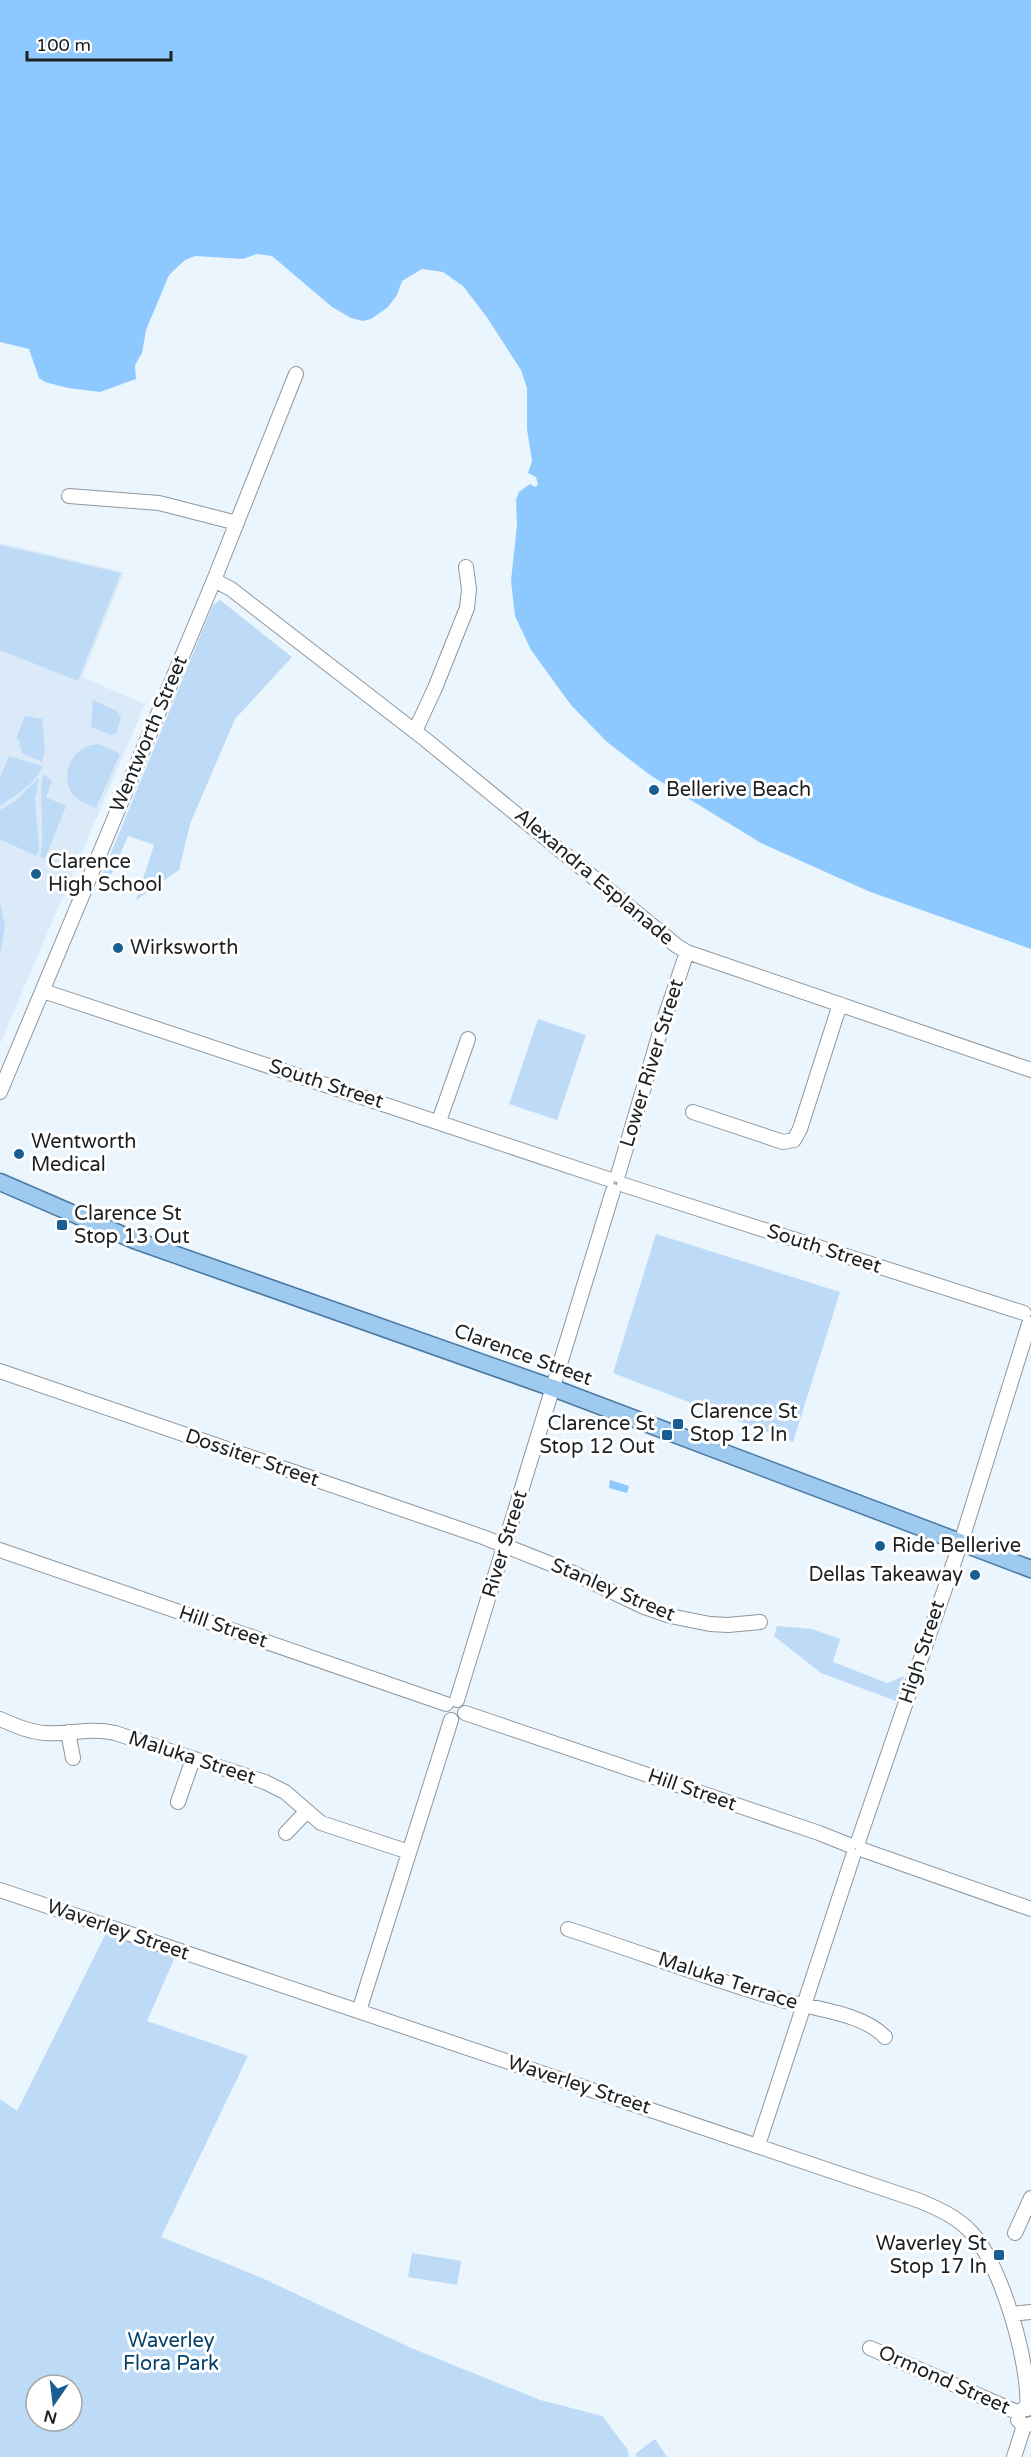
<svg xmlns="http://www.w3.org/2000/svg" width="1031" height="2457" font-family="'Varela Round',sans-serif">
<rect width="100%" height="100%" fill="#ebf5fe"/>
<!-- built -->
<path fill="#daeaf9" d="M0,543L124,572L82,677L145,704L0,1044Z"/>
<!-- green -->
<path fill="#bddaf6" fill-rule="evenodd" d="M0,545L121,573L78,681L0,650Z
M220,600L292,657L235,719L190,824L179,870L136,900L154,845L128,836L107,884L99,882L213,605Z
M93,700L117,711L121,718L116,733L111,735L91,727Z
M25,716L42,719L45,751L42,762L22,753L19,740L16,739Z
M99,744L120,754L96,808C89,805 81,802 75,797C62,784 66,760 81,750C86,745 93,745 99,744Z
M9,756L42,766C38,782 14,797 0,805V778Z
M43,774L52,781L46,797L66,806L45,859L40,857C46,830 38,802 43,774Z
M39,778L35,799L39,850L36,856L0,839V810L14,802Z
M0,903L5,925L0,953Z
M538,1019L586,1035L557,1120L509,1104Z
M656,1234L840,1292L793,1442L613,1373Z
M777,1626L812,1629L840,1639L833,1662L887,1683L904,1676L896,1701L821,1673L774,1636Z
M106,1933L175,1957L147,2021L248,2056L161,2237L262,2278L411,2348L540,2400L602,2416L628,2450L629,2457H0V2099L17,2111ZM36,2385H72V2421H36Z
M412,2253L461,2261L457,2285L408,2277Z
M655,2439L667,2457H637L635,2454Z"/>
<!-- water -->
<path fill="#8dc9ff" d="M0,0H1031V949L868,891L761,843L650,775L607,742L571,705L531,650L515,616L511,581L517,525L516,500L519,492L530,484L535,487L538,485L536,477L528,473L532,461L527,429V388L521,370L486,316L463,286L443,272L422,269L402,281L397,295L388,307L371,319L363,321L351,318L332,307L272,256L257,254L243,259L195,256L185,260L169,275L146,330L142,353L135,365L136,379L100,392L68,388L45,382L39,378L29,349L0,342Z
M610,1480L629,1486L627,1493L609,1488Z"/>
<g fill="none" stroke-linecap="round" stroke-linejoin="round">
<defs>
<path id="minor" d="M69,496L159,503L237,523
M214,580L231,589L426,740L677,946L687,952L1031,1070
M415,731L435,688L467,608L469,589L466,567
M43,991L608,1179
M0,1092L214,580L296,374
M693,1112L783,1142L794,1140L800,1129L840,1004
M439,1121L468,1039
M618,1175L661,1029L687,952
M624,1185L1024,1313
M0,1371L483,1537L571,1572L644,1607L670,1616L710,1624L728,1625L760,1622
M0,1550L446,1704
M457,1700L613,1191
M465,1713L819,1833L849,1845
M0,1719C14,1725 29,1732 45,1733C69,1735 90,1727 115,1733L265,1782L285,1792L321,1823L409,1852
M68,1732L73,1758
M178,1802L193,1759
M286,1833L306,1812
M858,1842L964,1533L1029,1324
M863,1850L1031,1909
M0,1890L920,2201C939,2209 957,2217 971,2232C1001,2263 1031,2367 1027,2409
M568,1929C639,1952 710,1979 782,2000C813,2009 863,2013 885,2037
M359,2011L451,1720
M758,2145L853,1856
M1015,2233L1031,2198
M1012,2314L1031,2312
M870,2348L1019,2413
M1023,2409L1019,2413L1018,2420L1024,2426L1031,2424
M1014,2457L1024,2426"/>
<path id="major" d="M0,1182L134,1240L553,1388L1031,1569"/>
</defs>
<!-- minor casing -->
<use href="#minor" stroke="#8e979f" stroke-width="16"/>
<!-- major casing -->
<use href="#major" stroke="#4878a1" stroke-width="19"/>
<!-- minor -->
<use href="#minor" stroke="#fff" stroke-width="14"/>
<!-- major -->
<use href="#major" stroke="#9fcaef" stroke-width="16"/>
</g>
<!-- markers -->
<g fill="#195e93" stroke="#fff" stroke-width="2">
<circle cx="654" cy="790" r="6"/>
<circle cx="36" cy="874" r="6"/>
<circle cx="118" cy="948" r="6"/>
<circle cx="19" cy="1154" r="6"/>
<rect x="56" y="1219" width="12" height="12" rx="3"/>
<rect x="672" y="1418" width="12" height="12" rx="3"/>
<rect x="661" y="1429" width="12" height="12" rx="3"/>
<circle cx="880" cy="1546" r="6"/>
<circle cx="975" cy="1575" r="6"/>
<rect x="993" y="2249" width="12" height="12" rx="3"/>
</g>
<g text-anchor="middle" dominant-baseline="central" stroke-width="6" stroke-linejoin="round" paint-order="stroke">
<!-- street labels -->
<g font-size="20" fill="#1c2023" stroke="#fff">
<text transform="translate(149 734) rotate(-67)">Wentworth Street</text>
<text transform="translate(594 877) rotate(40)">Alexandra Esplanade</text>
<text transform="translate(652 1063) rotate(-73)">Lower River Street</text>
<text transform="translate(326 1084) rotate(18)">South Street</text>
<text transform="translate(824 1249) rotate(18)">South Street</text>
<text transform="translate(523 1355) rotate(20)">Clarence Street</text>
<text transform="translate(252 1458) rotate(19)">Dossiter Street</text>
<text transform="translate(505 1544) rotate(-73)">River Street</text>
<text transform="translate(613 1590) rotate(23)">Stanley Street</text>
<text transform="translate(223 1627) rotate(19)">Hill Street</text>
<text transform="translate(922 1652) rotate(-72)">High Street</text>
<text transform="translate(192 1758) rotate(18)">Maluka Street</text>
<text transform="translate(692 1790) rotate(19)">Hill Street</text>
<text transform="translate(118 1930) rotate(19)">Waverley Street</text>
<text transform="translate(728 1981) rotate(18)">Maluka Terrace</text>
<text transform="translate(579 2085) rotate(18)">Waverley Street</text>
<text transform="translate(944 2380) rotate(24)">Ormond Street</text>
</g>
<!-- poi labels -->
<g font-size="20" fill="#1c2023" stroke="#fff" text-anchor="start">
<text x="666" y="790">Bellerive Beach</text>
<text x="48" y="862">Clarence<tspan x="48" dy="23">High School</tspan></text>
<text x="130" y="948">Wirksworth</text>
<text x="31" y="1142">Wentworth<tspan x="31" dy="23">Medical</tspan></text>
<text x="74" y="1214">Clarence St<tspan x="74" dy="23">Stop 13 Out</tspan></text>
<text x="690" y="1412">Clarence St<tspan x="690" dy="23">Stop 12 In</tspan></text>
<text x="655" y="1424" text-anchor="end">Clarence St<tspan x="655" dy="23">Stop 12 Out</tspan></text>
<text x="892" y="1546">Ride Bellerive</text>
<text x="963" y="1575" text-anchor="end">Dellas Takeaway</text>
<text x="987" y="2244" text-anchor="end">Waverley St<tspan x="987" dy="23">Stop 17 In</tspan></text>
</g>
<!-- park labels -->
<g font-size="20" fill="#03406b" stroke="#fff">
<text x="171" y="2341">Waverley<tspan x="171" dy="23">Flora Park</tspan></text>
</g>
</g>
<!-- north arrow -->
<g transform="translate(54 2403) rotate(194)"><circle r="28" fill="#ffffff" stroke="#a4a6a7" stroke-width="1.5"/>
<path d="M0-4.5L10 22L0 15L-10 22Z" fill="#195e93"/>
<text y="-9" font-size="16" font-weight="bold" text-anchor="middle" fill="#1c2023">N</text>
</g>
<!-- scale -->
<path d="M27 51v9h144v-9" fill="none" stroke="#1c2023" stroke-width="3"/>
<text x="36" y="51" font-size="18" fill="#1c2023" stroke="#ffffff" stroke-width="4.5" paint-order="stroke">100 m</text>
</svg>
